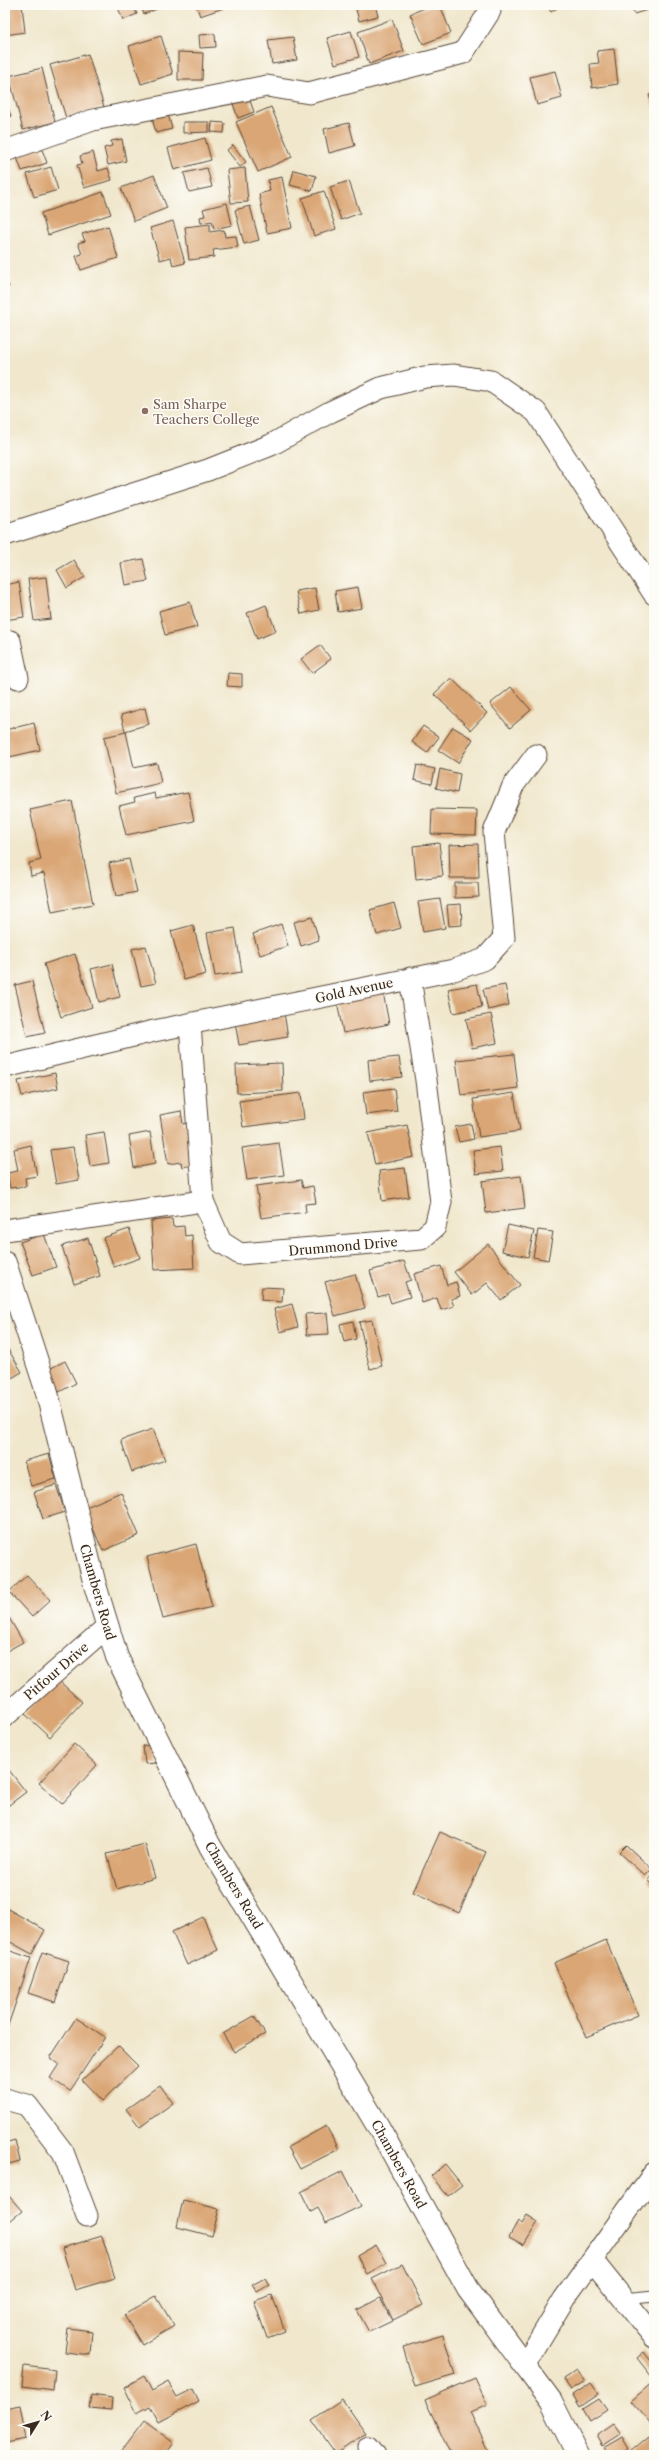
<svg xmlns="http://www.w3.org/2000/svg" width="659" height="2460" font-family="'Libre Caslon Text',serif">
<rect width="100%" height="100%" fill="#fdfcf7"/>
<filter id="ink" filterUnits="userSpaceOnUse"><feTurbulence type="fractalNoise" baseFrequency=".025" numOctaves="2"/><feDisplacementMap in="SourceGraphic" scale="8" xChannelSelector="R" yChannelSelector="G"/><feConvolveMatrix kernelMatrix="1 2 1 2 8 2 1 2 1" color-interpolation-filters="sRGB"/></filter>
<filter id="wash" filterUnits="userSpaceOnUse"><feTurbulence type="fractalNoise" baseFrequency=".012" numOctaves="4" result="noise"/><feDisplacementMap in="SourceGraphic" scale="16" xChannelSelector="R" yChannelSelector="G"/><feGaussianBlur stdDeviation="0.9" result="paint"/><feColorMatrix in="noise" values="0 0 0 0 0 0 0 0 0 0 0 0 0 0 0 0 0 1.4 0 .05"/><feComposite in="paint" operator="in"/></filter>
<g filter="url(#wash)">
<rect width="100%" height="100%" fill="#f0e7cc"/>
<g id="blocks">
<!-- building -->
<path fill="#daa675" d="M5,5H22L25,32L5,35Z
M117,5H133L137,14L123,20Z
M140,5H167L144,14Z
M196,5H232L200,16Z
M355,5H375L378,16L359,21Z
M432,5H440L451,33L423,44L410,14Z
M546,5H561L551,12Z
M631,5H654V8L634,14Z
M392,19L404,51L369,64L358,32Z
M351,31L359,57L335,64L327,38Z
M215,34L216,47L200,48L199,35Z
M161,36L173,74L141,84L129,46Z
M293,37L297,60L272,64L268,40Z
M614,49L618,84L592,88L590,64L599,63L597,51Z
M178,52L203,53L202,80H178Z
M88,54L104,107L66,118L50,65Z
M42,68L55,122L23,130L9,76Z
M555,71L562,98L537,105L530,77Z
M654,93V109L649,95Z
M248,95L254,112L238,118L232,101Z
M5,100L11,116L5,118Z
M271,107L292,157L258,172L236,122Z
M167,110L172,129L156,133L151,114Z
M183,122H209V132L183,133Z
M212,122L225,123L224,133L211,132Z
M349,123L355,146L329,153L324,129Z
M205,138L211,160L174,170L168,148Z
M122,139L126,161L108,165L104,148L112,146L111,141Z
M40,144L47,163L22,171L15,152Z
M233,145L246,162L240,167L227,150Z
M93,152L98,171L108,168L112,180L84,188L77,165L82,164L80,156Z
M51,167L58,190L34,197L27,174Z
M207,168L212,187L189,192L184,173Z
M245,168L248,202L231,203L227,170Z
M294,170L316,176L312,191L290,185Z
M154,175L167,208L134,221L121,188Z
M282,177L292,228L267,233L259,194L270,191L268,180Z
M349,181L360,213L341,220L330,187Z
M324,191L336,229L314,236L302,198Z
M103,192L111,214L48,235L41,213Z
M227,203L232,225L214,229L212,221L201,223L200,217L205,216L203,209Z
M250,206L259,240L244,244L235,210Z
M173,221L185,263L173,266L171,257L160,260L150,228Z
M210,224V232L224,230L225,237L236,236L238,247L213,250L214,257L189,260L185,227Z
M108,226L118,258L81,270L76,256L82,254L78,243L85,241L82,234Z
M5,277L9,287L5,288Z
M143,559L148,581L125,585L121,563Z
M74,560L85,577L67,588L57,570Z
M5,570L8,580L5,581Z
M46,577L51,619L34,621L28,579Z
M19,582L24,617L5,620V585Z
M358,587L362,608L338,612L335,591Z
M315,588L319,610L301,614L296,591Z
M190,602L197,627L165,635L159,611Z
M266,605L276,631L257,639L247,613Z
M320,645L331,659L312,673L301,659Z
M228,673L242,674V687L227,686Z
M451,678L487,713L471,730L434,694Z
M511,687L531,710L510,728L490,704Z
M145,708L149,724L125,731L121,715Z
M34,723L40,750L5,758V730Z
M423,726L439,737L427,753L412,742Z
M453,727L473,739L458,763L438,750Z
M126,732L134,768L157,763L161,783L116,793L104,737Z
M417,765L435,769L432,784L414,780Z
M440,769L460,774L457,793L436,788Z
M188,792L194,821L126,835L119,806L135,802L134,798L155,793L156,798Z
M72,801L93,904L52,912L44,873L31,876L29,863L41,860L30,810Z
M432,809L477,810L476,835L431,834Z
M439,843L443,876L416,879L413,846Z
M478,844L479,878H450L449,845Z
M129,859L137,892L116,896L109,863Z
M455,883H478L479,897L455,898Z
M440,899L445,928L423,932L418,902Z
M394,903L401,928L377,935L370,910Z
M461,904L462,925L449,926L447,905Z
M312,917L319,940L301,946L294,922Z
M281,924L288,946L260,955L253,934Z
M193,925L206,974L184,980L171,931Z
M235,928L242,972L215,976L207,933Z
M146,946L156,983L141,986L132,949Z
M75,954L92,1007L61,1017L44,964Z
M112,964L120,997L99,1002L91,969Z
M32,981L45,1033L27,1037L15,985Z
M477,984L482,1007L453,1013L448,989Z
M505,985L509,1005L488,1010L483,989Z
M383,992L389,1024L343,1033L337,1001Z
M283,1007L288,1037L239,1045L234,1016Z
M491,1014L497,1043L472,1048L466,1019Z
M514,1054L518,1088L461,1095L456,1060Z
M399,1057L402,1077L370,1081L368,1060Z
M282,1063L283,1091L237,1093L236,1065Z
M55,1073L58,1088L22,1096L18,1081Z
M394,1088L397,1111L366,1115L363,1092Z
M301,1093L304,1119L243,1127L239,1101Z
M514,1093L520,1131L479,1137L473,1099Z
M181,1111L183,1124L193,1123V1165L182,1167L181,1162L168,1164L160,1115Z
M471,1124L474,1139L459,1142L455,1127Z
M407,1125L414,1157L375,1165L368,1133Z
M104,1132L109,1163L90,1166L85,1135Z
M150,1132L155,1164L134,1168L129,1136Z
M279,1143L284,1175L247,1180L242,1148Z
M31,1145L37,1176L25,1178L26,1186L10,1188L7,1173L18,1171L14,1149Z
M73,1147L79,1180L56,1184L50,1150Z
M500,1147L503,1171L476,1174L473,1150Z
M405,1168L409,1197L382,1201L379,1171Z
M521,1176L525,1208L486,1213L482,1181Z
M301,1180L303,1188L313,1186L316,1203L305,1204L306,1212L261,1218L256,1186Z
M172,1219L173,1227L184,1226L185,1236L192,1235L194,1268L154,1270L151,1221Z
M508,1225L534,1231L528,1257L502,1251Z
M129,1229L140,1258L114,1267L103,1238Z
M538,1230L553,1232L548,1260L533,1257Z
M44,1234L56,1267L33,1275L20,1242Z
M88,1238L100,1276L74,1284L62,1246Z
M488,1244L520,1285L501,1300L487,1283L472,1295L454,1272Z
M404,1261L411,1280L405,1282L410,1297L391,1303L388,1294L378,1297L370,1271Z
M441,1266L447,1285L456,1282L460,1296L451,1299L454,1306L441,1310L437,1298L422,1303L414,1274Z
M355,1274L365,1308L335,1316L325,1282Z
M262,1287L283,1288L282,1302L261,1300Z
M292,1304L298,1327L280,1332L274,1309Z
M327,1313L329,1334L307,1335L305,1314Z
M372,1320L382,1366L370,1369L359,1322Z
M353,1321L356,1339L344,1342L340,1324Z
M6,1346L22,1372L5,1382V1347Z
M65,1361L76,1383L59,1392L47,1370Z
M153,1429L165,1460L132,1472L121,1440Z
M49,1454L56,1479L31,1486L24,1461Z
M56,1485L65,1512L43,1519L34,1492Z
M121,1492L139,1535L103,1551L84,1508Z
M196,1544L212,1607L163,1619L147,1557Z
M27,1575L50,1600L32,1617L9,1592Z
M8,1616L23,1642L5,1652V1617Z
M57,1679L82,1702L50,1737L25,1714Z
M74,1744L97,1765L62,1804L39,1783Z
M153,1745L156,1763L145,1764L143,1746Z
M5,1765L26,1792L5,1808Z
M440,1832L486,1852L459,1913L413,1892Z
M145,1844L155,1878L117,1889L107,1854Z
M626,1845L652,1869L645,1876L619,1852Z
M654,1875V1886L648,1880Z
M6,1908L45,1930L32,1954L5,1939Z
M203,1917L218,1950L187,1965L172,1932Z
M606,1940L638,2015L586,2037L554,1963Z
M5,1949L31,1958L5,2034Z
M42,1952L69,1961L55,2002L28,1993Z
M254,2016L265,2034L234,2052L223,2034Z
M76,2018L105,2037L70,2091L50,2078L59,2064L50,2058Z
M118,2046L138,2066L102,2101L82,2080Z
M160,2085L173,2103L140,2127L126,2109Z
M326,2126L339,2149L300,2169L288,2147Z
M15,2140L20,2161L5,2165V2143Z
M445,2164L462,2185L448,2196L431,2176Z
M343,2171L361,2206L326,2223L318,2208L311,2212L301,2192Z
M9,2196L22,2211L5,2225V2200Z
M183,2200L219,2209L212,2236L177,2227Z
M527,2215L538,2222L524,2245L509,2237L518,2221L522,2223Z
M102,2236L115,2278L75,2290L62,2248Z
M376,2245L386,2263L367,2274L357,2256Z
M402,2264L423,2305L393,2320L372,2279Z
M265,2278L269,2285L257,2292L252,2285Z
M272,2295L285,2331L267,2338L254,2301Z
M156,2296L174,2326L142,2345L124,2315Z
M380,2298L392,2321L369,2332L357,2310Z
M68,2328L92,2331L90,2355L65,2352Z
M443,2335L455,2375L415,2387L403,2347Z
M644,2352L654,2365V2376L652,2377L637,2358Z
M24,2366L55,2370L53,2390L22,2386Z
M577,2370L585,2381L571,2390L563,2379Z
M144,2376L152,2391L168,2382L177,2397L193,2389L199,2401L159,2422L150,2406L137,2413L124,2387Z
M475,2378L487,2404L470,2412L490,2455H451L425,2400Z
M654,2381V2427L631,2401Z
M591,2383L599,2394L580,2407L573,2395Z
M91,2395L112,2398L111,2410L89,2408Z
M342,2399L366,2433L336,2454L312,2420Z
M599,2399L607,2410L590,2421L583,2409Z
M20,2405L26,2439L5,2443V2408Z
M144,2421L174,2443L165,2455H121L119,2454Z
M613,2424L620,2434L603,2445L597,2435Z
M654,2432V2455H626Z
M622,2437L629,2449L619,2455H609L605,2447Z"/>
</g>
</g>
<g filter="url(#ink)">
<use href="#blocks" fill-opacity="0" stroke="#564638" stroke-width="1"/>
<g fill="none" stroke-linecap="round" stroke-linejoin="round">
<defs>
<path id="service" d="M623,2299L654,2296"/>
<path id="minor" d="M5,151L93,120L267,86L309,93L463,53L490,11V5
M5,535L208,470L271,445L330,412L381,388L425,377L454,375L491,381L536,412L654,594
M5,644L10,641L18,678
M190,1024L203,1201L221,1242L240,1254L421,1239L435,1227L441,1202L426,1080L410,978
M5,1067L154,1031L454,970L485,959L504,938L494,832L513,786L536,755
M5,1230L203,1201
M5,1716L108,1626
M5,2099L27,2105L63,2152L87,2216
M592,2260L654,2337
M525,2364L564,2299L654,2173
M369,2447L375,2455"/>
<path id="tertiary" d="M5,1263L46,1389L95,1585L117,1657L210,1846L379,2128L468,2289L551,2401L578,2455"/>
</defs>
<!-- service casing -->
<use href="#service" stroke="#564638" stroke-width="13"/>
<!-- minor casing -->
<use href="#minor" stroke="#564638" stroke-width="23"/>
<!-- tertiary casing -->
<use href="#tertiary" stroke="#564638" stroke-width="24"/>
<!-- service -->
<use href="#service" stroke="#fff" stroke-width="11"/>
<!-- minor -->
<use href="#minor" stroke="#fff" stroke-width="21"/>
<!-- tertiary -->
<use href="#tertiary" stroke="#fff" stroke-width="22"/>
</g>
</g>
<!-- markers -->
<circle fill="#8d6e63" stroke="#fdfcf7" stroke-width="1.5" cx="145" cy="411" r="4"/>
<g text-anchor="middle" dominant-baseline="central" stroke-width="3" stroke-linejoin="round" paint-order="stroke">
<!-- education labels -->
<g font-size="13" fill="#785e54" stroke="#fdfcf7" text-anchor="start">
<text x="153" y="404">Sam Sharpe<tspan x="153" dy="15">Teachers College</tspan></text>
</g>
<!-- street labels -->
<g font-size="13" fill="#3b2a1e" stroke="#fdfcf7">
<text transform="translate(354 990) rotate(-12)">Gold Avenue</text>
<text transform="translate(343 1246) rotate(-5)">Drummond Drive</text>
<text transform="translate(98 1592) rotate(74)">Chambers Road</text>
<text transform="translate(56 1671) rotate(-41)">Pitfour Drive</text>
<text transform="translate(234 1885) rotate(59)">Chambers Road</text>
<text transform="translate(399 2164) rotate(61)">Chambers Road</text>
</g>
</g>
<!-- margin -->
<rect width="659" height="2460" fill="none" stroke="#fdfcf7" stroke-width="20"/>
<!-- north arrow -->
<g transform="translate(38 2422) rotate(53)" stroke="#fdfcf7" stroke-width="3" paint-order="stroke">
<path d="M0-3L7 15L0 10L-7 15Z" fill="#3b2a1e"/>
<text y="-6" font-size="11" font-weight="bold" text-anchor="middle" fill="#3b2a1e">N</text>
</g>
</svg>
